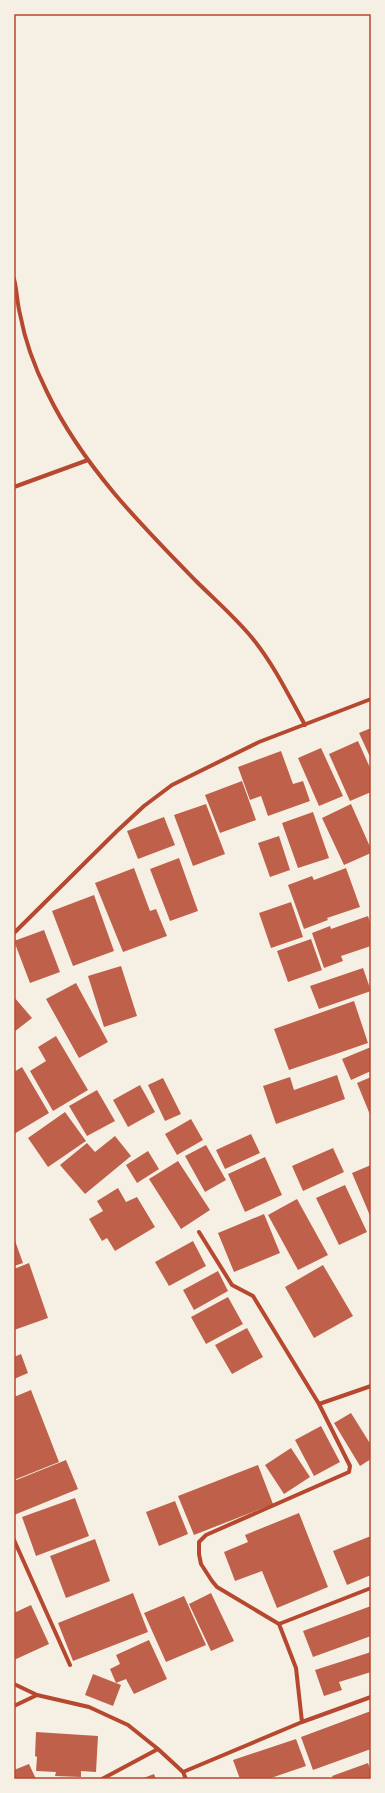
<svg xmlns="http://www.w3.org/2000/svg" width="385" height="1793" font-family="'Alegreya Sans',sans-serif">
<rect width="100%" height="100%" fill="#f6efe4"/>
<!-- building -->
<path fill="#bf614a" d="M371,728V759L359,733Z
M358,741L371,770V792L350,801L329,754Z
M321,748L343,796L319,806L298,758Z
M281,751L293,784L303,781L310,801L268,816L261,796L250,800L238,767Z
M242,781L256,820L220,833L205,795Z
M206,804L225,854L193,866L174,815Z
M351,804L371,849V853L344,865L322,818Z
M313,812L329,858L298,868L282,823Z
M164,817L175,845L138,859L127,831Z
M279,836L290,870L270,877L258,843Z
M179,858L198,911L170,921L150,869Z
M134,868L150,911L156,909L167,936L123,952L95,883Z
M346,868L360,907L327,918L328,920L304,929L288,885L312,876L314,880Z
M94,895L114,951L73,966L52,911Z
M291,902L303,937L271,948L259,913Z
M368,916L371,926V946L341,956L343,961L324,968L312,933L330,926L331,929Z
M44,930L60,972L30,983L14,941Z
M311,939L322,970L288,982L277,951Z
M121,966L137,1016L104,1027L88,976Z
M363,968L371,991L319,1009L310,986Z
M76,983L108,1042L79,1058L46,999Z
M14,997L32,1018L14,1032Z
M354,1001L368,1043L289,1070L274,1029Z
M56,1036L88,1090L53,1111L30,1071L46,1061L38,1047Z
M371,1047V1071L351,1080L342,1059Z
M22,1067L49,1113L14,1134V1072Z
M337,1075L345,1099L276,1124L263,1086L290,1077L294,1090Z
M371,1077V1117L357,1083Z
M163,1078L181,1114L165,1121L148,1085Z
M140,1085L155,1112L128,1127L113,1100Z
M97,1090L115,1121L87,1136L69,1106Z
M65,1112L86,1141L48,1167L28,1138Z
M191,1119L203,1140L177,1155L165,1134Z
M251,1134L260,1153L225,1169L216,1150Z
M115,1136L131,1156L85,1194L60,1165L87,1143L95,1152Z
M206,1145L226,1180L205,1192L185,1156Z
M333,1148L344,1172L303,1191L292,1166Z
M148,1151L159,1169L137,1183L126,1165Z
M265,1157L282,1195L245,1212L228,1174Z
M178,1161L210,1210L181,1229L149,1179Z
M371,1165V1218L352,1173Z
M345,1185L367,1232L339,1245L316,1198Z
M118,1188L126,1202L137,1197L155,1227L115,1251L107,1238L102,1241L89,1219L103,1211L97,1201Z
M297,1199L328,1255L298,1270L268,1215Z
M264,1214L280,1253L234,1272L218,1233Z
M14,1238L23,1263L14,1266Z
M193,1241L206,1266L169,1286L155,1262Z
M29,1263L48,1318L14,1330V1269Z
M323,1265L353,1316L314,1338L285,1287Z
M218,1271L228,1291L194,1310L183,1290Z
M228,1297L243,1324L206,1344L191,1317Z
M247,1328L263,1357L232,1374L215,1345Z
M21,1354L28,1373L14,1379V1357Z
M31,1390L59,1462L14,1480V1397Z
M351,1413L371,1445V1459L360,1466L334,1423Z
M321,1426L340,1462L314,1476L295,1440Z
M291,1448L310,1477L284,1494L265,1465Z
M66,1460L78,1489L14,1515V1481Z
M258,1465L273,1504L194,1535L178,1496Z
M75,1498L89,1536L36,1556L22,1517Z
M175,1501L188,1534L159,1546L146,1512Z
M299,1513L328,1587L277,1608L262,1571L235,1581L224,1552L248,1542L245,1535Z
M371,1536V1575L347,1585L333,1551Z
M95,1539L110,1581L66,1598L50,1556Z
M133,1593L148,1632L73,1661L58,1623Z
M211,1593L234,1641L211,1651L189,1604Z
M184,1596L206,1645L166,1662L144,1613Z
M31,1605L49,1644L14,1660V1613Z
M371,1606V1636L313,1657L303,1631Z
M149,1640L167,1679L134,1694L126,1679L116,1683L110,1669L120,1664L116,1655Z
M371,1652V1672L339,1682L342,1690L324,1696L315,1670Z
M93,1674L121,1685L113,1706L85,1695Z
M371,1711V1749L313,1770L301,1737Z
M36,1732L98,1736L96,1772L81,1771V1777L55,1776L56,1772L36,1771L37,1757L35,1756Z
M296,1739L306,1766L268,1779H240L233,1760Z
M368,1763L371,1772V1779H333L332,1776Z
M29,1764L36,1779H14V1770Z
M154,1774L156,1779H141Z"/>
<g fill="none" stroke-linecap="round" stroke-linejoin="round">
<!-- minor -->
<path stroke="#b5482f" stroke-width="4" d="M14,279C17,290 17,303 20,314C25,341 35,368 47,392C82,465 140,524 196,581C215,600 236,618 253,639C274,665 289,696 305,725
M14,487L88,460
M14,933L117,831L144,806L172,785L259,742L371,699
M199,1232L232,1285L253,1296L319,1404
M14,1540L70,1665
M279,1624L371,1588
M14,1684L37,1695L89,1707L128,1725L158,1749L183,1772L186,1779
M14,1706L37,1695
M302,1722L296,1668L279,1624L217,1587L212,1581L201,1564L199,1554V1542L206,1535L349,1472L350,1466L319,1404L371,1386
M183,1772L302,1722L371,1697
M102,1779L158,1749"/>
</g>
<!-- border -->
<rect width="385" height="1793" fill="none" stroke="#f6efe4" stroke-width="30"/>
<rect x="15" y="15" width="355" height="1763" fill="none" stroke="#b5482f" stroke-width="1.5"/>
</svg>
